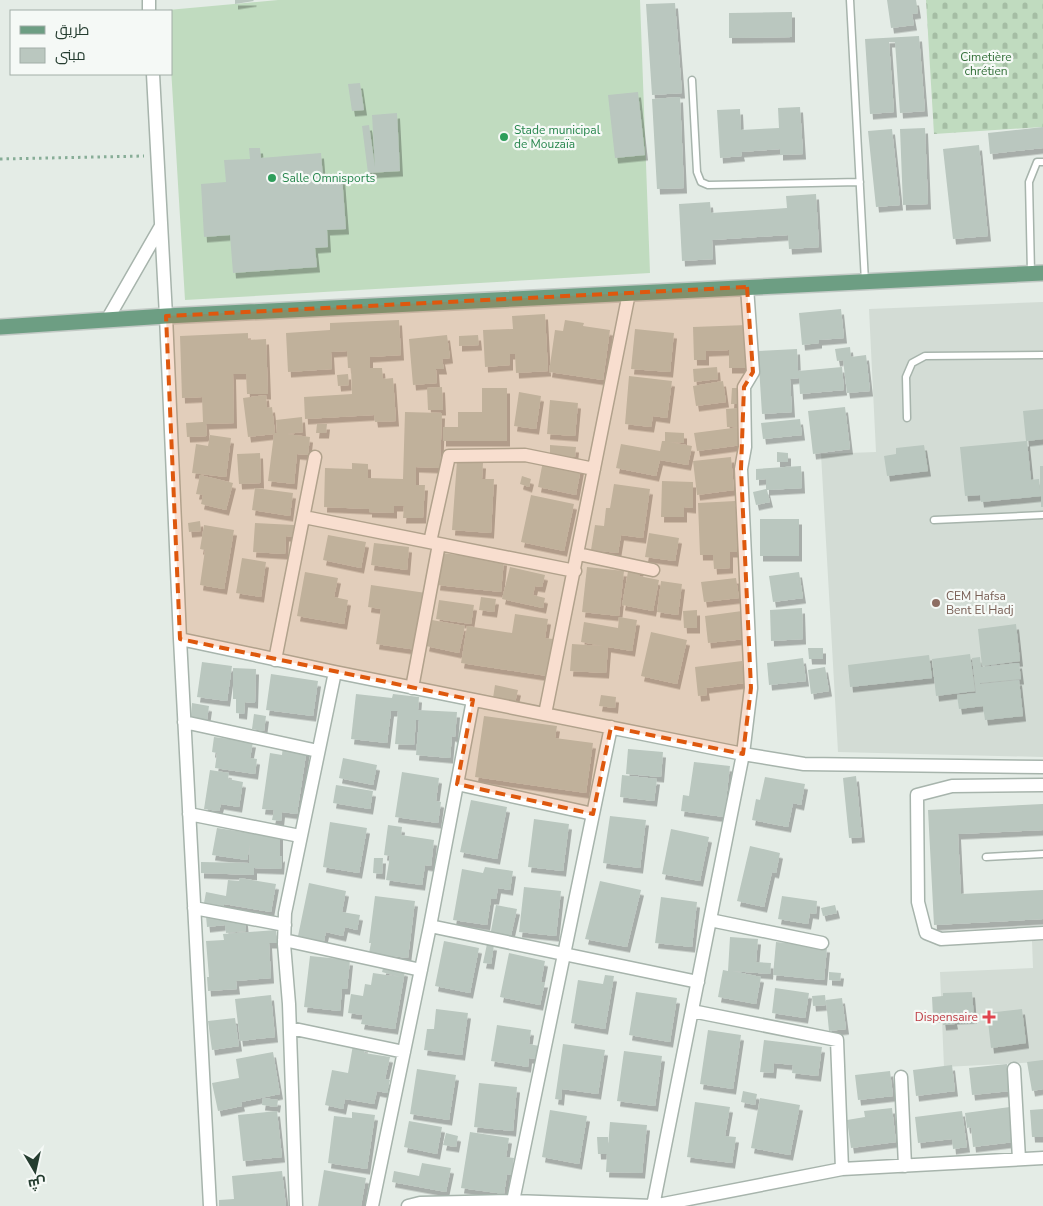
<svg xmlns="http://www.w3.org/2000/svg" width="1043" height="1206" font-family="'Nunito Sans',Cairo,sans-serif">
<defs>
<pattern id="cemetery-stones" width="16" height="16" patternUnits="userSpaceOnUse" patternTransform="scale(1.25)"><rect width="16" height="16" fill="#c0dbbf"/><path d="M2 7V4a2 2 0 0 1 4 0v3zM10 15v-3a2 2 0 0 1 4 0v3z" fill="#a5bda4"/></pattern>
<filter id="shadow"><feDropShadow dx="3" dy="5.5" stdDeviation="0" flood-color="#0004"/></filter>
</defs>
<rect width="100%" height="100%" fill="#e4ece6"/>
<!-- built -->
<path fill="#d3dcd5" d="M1043,302V757L838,752L821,454L876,452L869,309Z
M1032,941H1043V1062L944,1067L940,972L1033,968Z"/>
<!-- cemetery -->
<path fill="url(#cemetery-stones)" d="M926,0H1043V127L934,134Z"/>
<!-- garden -->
<path fill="#c0dbbf" d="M278,0H640L650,273L185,300L171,68V11L168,10Z"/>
<!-- building -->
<path fill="#bac7bf" filter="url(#shadow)" d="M235,0H253L254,1L235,4Z
M887,0H916L918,13L912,14L914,25L891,28Z
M675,3L682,93L652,95L646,4Z
M792,12V37L729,38V13Z
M919,36L925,111L900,113L895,42H889L894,112L870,114L865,39Z
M360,83L364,110L352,111L348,84Z
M638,92L645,155L615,158L608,95Z
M680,97L684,188L657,189L652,99Z
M800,107L803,154L780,155V149L741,152L742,156L720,158L717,110L740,109L741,130L779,128L778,108Z
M397,113L400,171L368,173L362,126L369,125L375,167L372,115Z
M1043,127V148L990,154L988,133Z
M925,128L928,204L903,205L900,129Z
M892,129L900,205L876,207L868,131Z
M979,145L988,236L953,239L943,149Z
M249,148H260L261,158L321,153L323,178L342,176L346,229L327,230L328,247L315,248L317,267L233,273L230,235L204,237L201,184L226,182L224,160L250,159Z
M816,194L819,247L789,249L788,235L712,240L713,259L682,261L679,204L710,202L711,213L787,208L786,196Z
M841,309L844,338L819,340V343L802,345L799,313Z
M545,314L548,371L516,373L515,354H510V365L485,367L483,330L513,329L512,316Z
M399,320L401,355L370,357V368H382L383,379L393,378L396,421L375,422L374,415L305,419L304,397L352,394L351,368H348L347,351L331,352L332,369L288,372L286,333L330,330V323Z
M565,320L584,323L583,326L610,330L603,380L549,372L555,330L563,331Z
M747,325L749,368H729V350L706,351V360H694L693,327Z
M635,329L674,333L670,372L631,369Z
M248,333V340L266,339L268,394H247L246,374H233L234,423L206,424L207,436L187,437L186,423L203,422L202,397L182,398L180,336Z
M447,335L450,358L442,359L444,369H436L437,383L413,385L409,339Z
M478,335L479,345L459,346V336Z
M850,347L851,357L866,355L870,391L847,393L843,360L837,361L835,349Z
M797,349L798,371L842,367L844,390L800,394L799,378L790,379L792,412L762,414L758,351Z
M717,367L718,379L694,382L693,369Z
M348,374L349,385L338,386L337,375Z
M629,376L672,381L667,418L653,416L651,427L625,424Z
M723,381L726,402L696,406L693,386Z
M442,387L443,410H428L427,388Z
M482,388H507V441H443V427H458V412H482Z
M732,388H738V404H731Z
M519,392L541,396L536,429L514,426Z
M266,395L267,408L272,407L275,433H277L276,420L302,417L303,432L287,434L310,437L308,455L297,454L294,484L268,481L274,434L248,437L243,398Z
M550,400L578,403L575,436L547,434Z
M845,407L850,449L813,454L808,411Z
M738,408L740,427H727L726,409Z
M1043,409V439L1027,441L1031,480L1039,479L1040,490V466H1043V507H1041V496L981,502L980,495L965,496L960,447L1026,441L1023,411Z
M405,412L442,413L440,468L416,467V485H425L423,518H403L404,506H394V513L369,512V509L324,507L325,468L352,469V463L368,464V478L403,479Z
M800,419L802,435L763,439L761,423Z
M317,424H327L326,433H316Z
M740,427L742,445L697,451L694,433Z
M665,432L684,433V443L669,442L692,446L688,465L660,460L656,476L616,468L621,444L660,451L662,441H665Z
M210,435L231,438L226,477L192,473L196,444L208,446Z
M550,445L576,447L575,457L550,456Z
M924,445L928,471L887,476L884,456L896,454V448Z
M777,452L788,453V462H777Z
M260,453L261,483L239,484L237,454Z
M731,457L734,490L697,495L693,461Z
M457,461L483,463L482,479H494L491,533L452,530Z
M543,461L581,468L576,495L538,487Z
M801,466L802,488L767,490L770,502L756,505L753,492L766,489V479L756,480V469Z
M200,475L233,483L226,510L201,504L203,495L196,494Z
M522,476L531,479L529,487L520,484Z
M662,481L693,482V508L684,507V517H661Z
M614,484L650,489L643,538L621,535L618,553L591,550L595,525L604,526L606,508H610Z
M255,488L293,493L290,516L252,510Z
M531,495L574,504L564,551L521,542Z
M735,501L737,552H730V568L714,569L713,555H700L698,503Z
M760,519H799V556H760Z
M200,521L201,531L189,532L188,523Z
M255,523L294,525V537L286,536L285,554L253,552Z
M204,525L234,530L224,589L200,585L205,550L200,549Z
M649,533L679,538L675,561L645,557Z
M328,535L366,542L361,568L323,560Z
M374,543L409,547L407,570L371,565Z
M441,553L504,560L501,592L437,585Z
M242,558L266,562L261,597L236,593Z
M629,566L641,568L639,576L659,580L653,611L622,605Z
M510,567L545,575L542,587L535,586L533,595L545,598L543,608L502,599Z
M587,567L624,571L619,616L582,612Z
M305,572L338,578L334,597L348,600L344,624L297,616Z
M799,572L803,598L773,602L769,576Z
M736,578L739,598L704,602L701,582Z
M661,581L682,584L678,615L657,612Z
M371,585L426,593L417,650L376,644L381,609L368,607Z
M481,597L496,599L494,612L479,610Z
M439,600L474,605L471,624L436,619Z
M802,608L803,639L771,641L770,610Z
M697,610V628H684L683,611Z
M742,611L745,639L708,643L705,616Z
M515,614L548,619L545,638L553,639L547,676L461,663L467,626L512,633Z
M619,617L637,620L632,651L608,647L606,673L570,671L572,644L603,646L581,642L584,622L618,628Z
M432,620L465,626L459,653L426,646Z
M1016,624L1020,661L982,666L978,629Z
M651,632L687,640L677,684L641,676Z
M808,648H823V659H809Z
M970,654L975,691L936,696L932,659Z
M929,655L932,678L850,687L848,665Z
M980,657L981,667L1019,663L1021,679L980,683V684L1019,680L1023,716L985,720L983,706L959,709L957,695L976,693L972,658Z
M803,658L806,681L769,685L767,663Z
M742,661L745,683L706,688L707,695L698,696L695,667Z
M202,662L232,666L227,701L197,697Z
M825,667L829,691L811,694L808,670Z
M233,668L256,669L255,703L245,702L244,714L236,713V699H233Z
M271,674L318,681L313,716L266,710Z
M495,685L518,690L515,703L493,698Z
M356,694L392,698L393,694L419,697L418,710L457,712L455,737L452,736L450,758L416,755L419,720H416L414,745L395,744L398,711H391L392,703L387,743L351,739Z
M601,695L616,697L615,708L599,706Z
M192,703L209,706L207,720L191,717Z
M254,714L266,716L264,731L252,729Z
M484,716L557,726L555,738L593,743L586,793L475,777Z
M214,737L253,742L250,758L257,759L255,774L215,768L217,753L212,752Z
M283,745L307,748L297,814L282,812L281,821L272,820L274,810L262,809L270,753L282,755Z
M628,749L663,752L661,777L626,774Z
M343,758L377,765L373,785L339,778Z
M694,762L730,766L724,817L681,811L683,795L689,796Z
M210,770L229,773L228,779L243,782L239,807L221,804L219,811L204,809Z
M402,772L439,778L436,801L441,802L438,823L395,817Z
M622,775L657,779L654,801L620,797Z
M856,776L862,837L849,838L843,778Z
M765,777L805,784L801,805L793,803L788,827L752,820L756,799L760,800Z
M336,785L373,791L370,809L333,803Z
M471,800L507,807L497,859L460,852Z
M1043,804V830L958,834L961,894L1043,890V919L934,925L928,810Z
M610,816L646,820L640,868L603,863Z
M534,819L569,824L563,871L528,867Z
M330,822L367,828L359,873L323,867Z
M388,825L402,827L401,835L434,840L431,866L425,865L422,885L386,880L390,856L384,855Z
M217,828L250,833V831L280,832V857L282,856L281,869L254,868V875L201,873V862L249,863L250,845L247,860L212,855Z
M671,829L709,837L700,881L662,874Z
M750,846L780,853L776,873L772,872L764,907L737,901Z
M374,858H383L382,874L373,873Z
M485,867L513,871L510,890L498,888L496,899H491L487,925L453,920L462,869L483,873Z
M240,878L276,884L271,912L224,904V906L204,903L206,892L226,896L228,880L239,881Z
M600,881L641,890L627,947L585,939Z
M309,883L346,891L342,912L360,915L357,930L345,927L343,936L326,932L324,941L298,936Z
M524,887L561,891L556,936L519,932Z
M375,896L415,901L408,958L369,953L371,943H369Z
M782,896L817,901L816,914L810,913L808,924L778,919Z
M661,897L697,902L692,947L655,943Z
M496,905L517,909L510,940L490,936Z
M835,905L837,913L823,916L821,908Z
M244,912L246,931L226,933L225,925L207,927L206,916Z
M276,930L277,943H269L271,978L236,981L237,989L208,991L207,977H209L206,941L224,940L223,934Z
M730,937L758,939L756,962L771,963L770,974L732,971L761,977L756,1004L718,997L723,970L728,971Z
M444,941L479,948L470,993L435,986Z
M776,942L827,947L824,980L773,975Z
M487,944L494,945L491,964L483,963Z
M509,953L545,961L541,982H545L540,1005L500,997Z
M310,956L350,960L347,989H342L340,1011L304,1007Z
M384,965L405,971L395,1029L361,1024L363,1015L348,1013L351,994L363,996L365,984L371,985L373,973L400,977L382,972Z
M829,972L841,973L840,981L829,980Z
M605,975L614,976L605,1029L571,1023L578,980L603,984Z
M775,988L809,993L805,1018L772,1013Z
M636,992L677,998L670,1042L629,1035Z
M972,992L974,1018L954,1019L955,1024L943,1025L942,1017H933L932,997L943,996V993Z
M271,995L275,1037L240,1041L235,999Z
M825,995L826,1005L813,1006L812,996Z
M842,998L846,1029L829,1031L826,1000Z
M436,1009L468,1013L462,1055L424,1050L427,1029H434Z
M1022,1009L1026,1043L991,1048L987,1013Z
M235,1018L239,1046L212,1050L208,1021Z
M497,1025L531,1030L529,1044L539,1046L537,1059L529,1058L528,1067L491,1061Z
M708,1030L741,1035L733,1089L700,1084Z
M764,1040L822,1047L818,1076L792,1073L793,1065L774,1063L773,1073L760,1072Z
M563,1044L605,1050L598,1094L562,1089L561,1100L555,1099Z
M353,1045L365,1047L364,1053L390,1057L385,1079L390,1080L387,1093L377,1091L374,1104L345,1099L343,1109L325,1105L332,1070L348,1073Z
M624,1051L662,1056L655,1106L617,1101Z
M273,1052L280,1094L241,1102L242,1106L218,1111L212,1083L239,1078L236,1059Z
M1043,1060V1089L1032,1091L1027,1062Z
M1007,1064L1010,1091L972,1095L969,1068Z
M952,1065L955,1091L916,1096L913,1070Z
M417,1069L456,1075L449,1120L410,1114Z
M890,1071L893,1096L858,1100L855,1075Z
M479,1083L517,1087L513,1131L474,1127Z
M743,1091L757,1094L755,1105L741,1102Z
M263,1098L278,1100L277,1107L262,1105Z
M760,1098L800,1105L790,1155L751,1148Z
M695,1102L730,1107L725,1136L736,1137L732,1163L687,1157Z
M1010,1107L1014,1142L973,1147L971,1127L967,1128L965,1113Z
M892,1108L896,1142L851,1148L847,1120L865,1117L864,1111Z
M1043,1109V1137H1032L1030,1110Z
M550,1110L587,1116L579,1164L542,1157Z
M277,1111L282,1157L243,1161L238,1115Z
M962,1111L967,1147L953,1149L952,1139L918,1143L915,1117Z
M352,1112L375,1115L367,1169L328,1163L334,1116L352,1118Z
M409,1121L442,1127L437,1154L404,1147Z
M610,1122L647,1125L642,1173L606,1172L607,1154H598L597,1137H608V1147Z
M470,1132L509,1138L506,1157L514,1158L511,1175L507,1174L504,1194L461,1188Z
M446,1133L458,1136L456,1147L443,1145Z
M422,1163L451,1168L446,1192L392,1182L394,1171L419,1176Z
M324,1170L366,1178L361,1206H318Z
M282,1171L286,1206H219V1200L234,1199L232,1176Z"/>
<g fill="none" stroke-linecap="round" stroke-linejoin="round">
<defs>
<path id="service" d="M850,0L865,282
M692,80L697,172L701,182L708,185L860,182
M1031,273L1029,182L1037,162H1043
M907,418L906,377L912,363L925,356L1043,355
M934,520L1043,515
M986,857L1043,854"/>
<path id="minor" d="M149,0V11
M153,74L166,316L180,639L210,1206
M107,320L161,226
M304,517L575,571
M430,542L449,456L525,455L594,469
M578,554L653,570
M180,639L335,672L743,754L804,764L1043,767
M275,660L315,457
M412,688L439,544
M545,714L629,293
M184,722L318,751
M457,784L593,814
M1043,785L952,786L917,795L918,902L926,933L941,939L1043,933
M189,814L300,836
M194,908L285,925
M710,920L822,943
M430,926L698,982
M284,940L421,970
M692,1011L837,1040L842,1169
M290,1028L404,1052
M1014,1069L1019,1159
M901,1077L905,1166
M513,1201L611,727
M296,1206L289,1004L284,944L285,913L335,672
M372,1206L430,926L473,700
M408,1206L420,1203L513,1201L653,1206L842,1169L1043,1158
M653,1206L743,754L751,688L741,469L745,447L744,387L753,372L747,287"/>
<path id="primary" d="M0,327L166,316L1043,273"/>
</defs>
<!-- service casing -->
<use href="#service" stroke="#a7b4ac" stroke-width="9"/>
<!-- minor casing -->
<use href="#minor" stroke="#a7b4ac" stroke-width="15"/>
<!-- primary casing -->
<use href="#primary" stroke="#c2c9c5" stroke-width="18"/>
<!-- path -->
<path stroke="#87ad97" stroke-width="3" stroke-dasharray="2.5 4" stroke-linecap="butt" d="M0,159L144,156"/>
<!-- service -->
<use href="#service" stroke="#fff" stroke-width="6"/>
<!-- minor -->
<use href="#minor" stroke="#fff" stroke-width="12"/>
<!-- primary -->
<use href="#primary" stroke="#6d9e83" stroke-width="15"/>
</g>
<!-- marked area -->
<path fill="#de580e" fill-opacity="0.2" stroke="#de580e" stroke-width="4" stroke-dasharray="10 6" stroke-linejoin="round" d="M747,287L753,372L744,387L741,469L751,688L743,754L611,727L593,814L457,784L473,700L180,639L166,316Z"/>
<!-- markers -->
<g fill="#2e9e5b" stroke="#f5f9f6" stroke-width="2">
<circle cx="504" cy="137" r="5"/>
<circle cx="272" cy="178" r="5"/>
</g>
<circle fill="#8d6e63" stroke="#f5f9f6" stroke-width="2" cx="936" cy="603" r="5"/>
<path fill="#e0444e" stroke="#f5f9f6" stroke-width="2" d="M986.5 1009.5h5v5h5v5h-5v5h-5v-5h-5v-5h5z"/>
<g text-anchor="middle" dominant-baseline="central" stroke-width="4.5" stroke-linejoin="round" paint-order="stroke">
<!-- park labels -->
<g font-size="12" fill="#337039" stroke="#f5f9f6">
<text x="986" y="57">Cimetière<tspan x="986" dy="14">chrétien</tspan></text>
</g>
<!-- leisure labels -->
<g font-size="12" fill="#27864d" stroke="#f5f9f6" text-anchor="start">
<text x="514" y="130">Stade municipal<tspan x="514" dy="14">de Mouzaïa</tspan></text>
<text x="282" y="178">Salle Omnisports</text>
</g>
<!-- education labels -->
<g font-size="12" fill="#785e54" stroke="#f5f9f6" text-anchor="start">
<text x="946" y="596">CEM Hafsa<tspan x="946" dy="14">Bent El Hadj</tspan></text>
</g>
<!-- health labels -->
<g font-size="12" fill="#be3a42" stroke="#f5f9f6" text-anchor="end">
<text x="978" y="1017">Dispensaire</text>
</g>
</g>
<!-- legend -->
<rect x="10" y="10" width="162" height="65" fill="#f5f9f6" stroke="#a2aea7"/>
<rect x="20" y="26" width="25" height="8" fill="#6d9e83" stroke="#a2aea7"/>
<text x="55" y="35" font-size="15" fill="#253d30">طريق</text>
<rect x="20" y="48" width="25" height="15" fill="#bac7bf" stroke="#a2aea7"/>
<text x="55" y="60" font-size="15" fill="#253d30">مبنى</text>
<!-- north arrow -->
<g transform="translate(35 1171) rotate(171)" stroke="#f5f9f6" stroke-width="4" paint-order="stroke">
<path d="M0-4L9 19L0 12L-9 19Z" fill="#253d30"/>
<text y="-8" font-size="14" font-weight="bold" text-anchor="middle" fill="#253d30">ش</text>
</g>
</svg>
